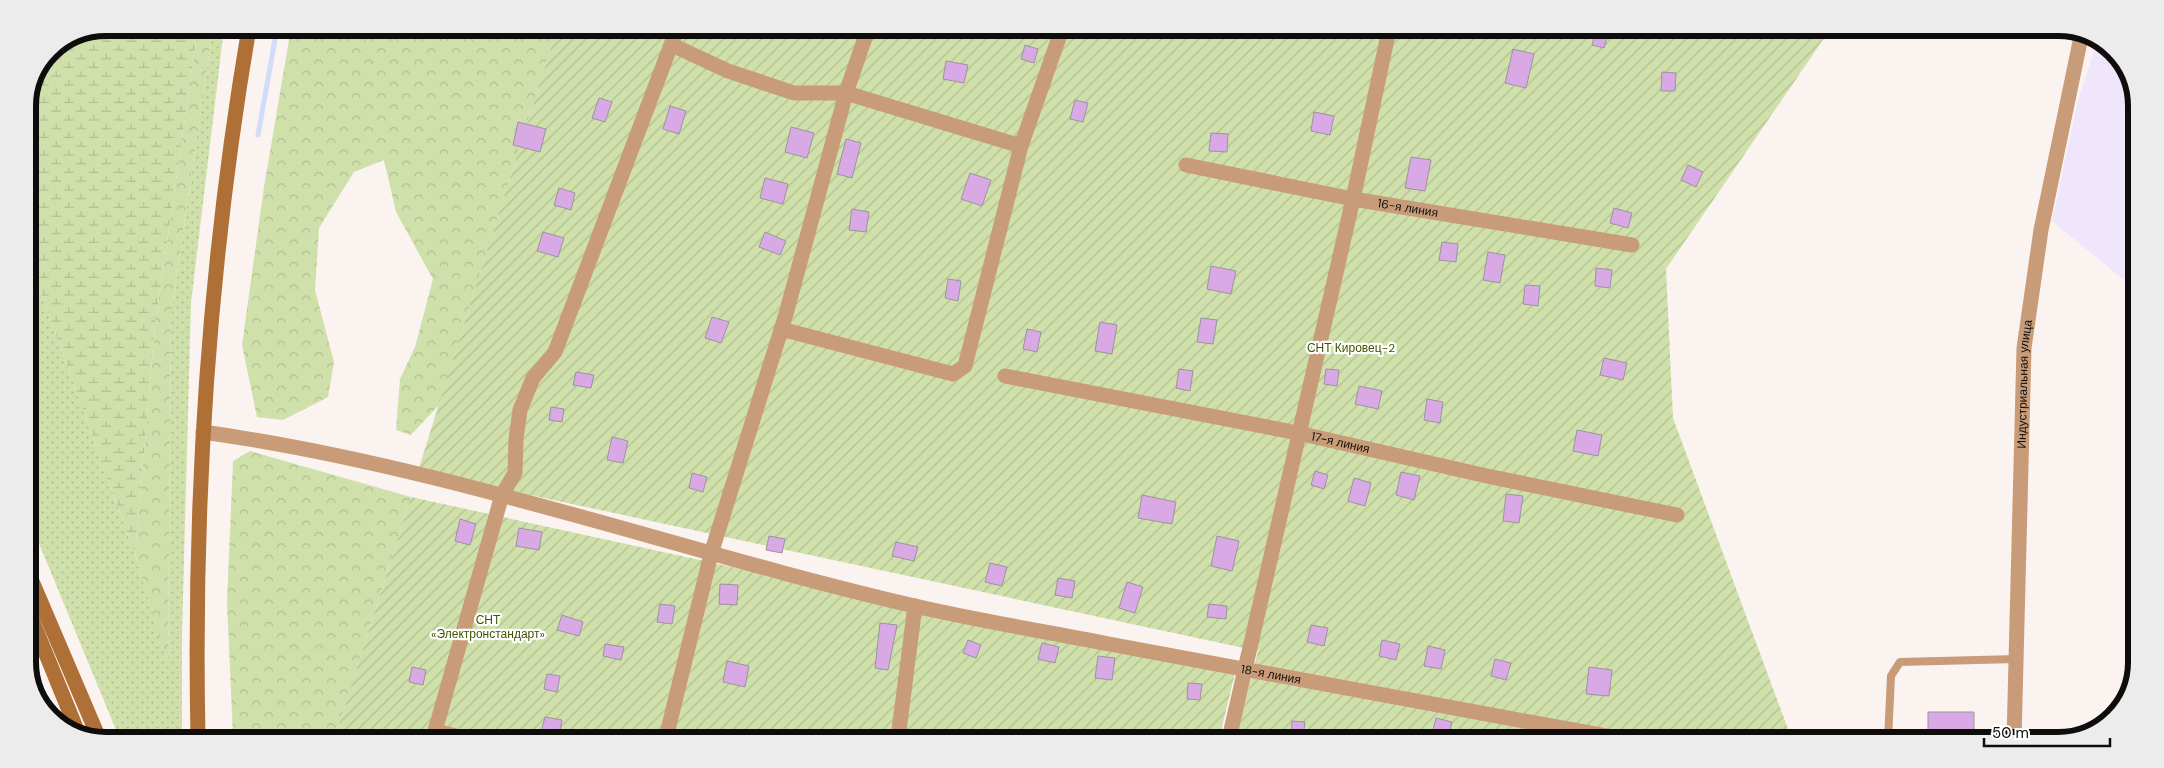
<svg xmlns="http://www.w3.org/2000/svg" width="2164" height="768" font-family="'DM Sans',sans-serif">
<defs>
<pattern id="grass-dots" width="8" height="8" patternUnits="userSpaceOnUse" patternTransform="scale(1.25)"><rect width="8" height="8" fill="#d0e0ab"/><path d="M2 2h.1M6 6h.1" fill="none" stroke="#b1bf92" stroke-width="1.8" stroke-linecap="round"/></pattern>
<pattern id="forest-crowns" width="20" height="18" patternUnits="userSpaceOnUse" patternTransform="scale(1.25)"><rect width="20" height="18" fill="#d0e0ab"/><path d="M2 6a3 3 0 1 1 6 0M12 15a3 3 0 1 1 6 0" fill="none" stroke="#b1bf92"/></pattern>
<pattern id="wetland-marsh" width="20" height="14" patternUnits="userSpaceOnUse" patternTransform="scale(1.25)"><rect width="20" height="14" fill="#d0e0ab"/><path d="M1 5h8M5 5V1M11 12h8M15 12V8" fill="none" stroke="#b1bf92"/></pattern>
<pattern id="garden-furrows" width="10" height="10" patternUnits="userSpaceOnUse" patternTransform="scale(1.25)"><rect width="10" height="10" fill="#d0e0ab"/><path d="M-1 1l2-2M0 10L10 0M9 11l2-2" fill="none" stroke="#b1bf92"/></pattern>
</defs>
<rect width="100%" height="100%" fill="#fbf3f0"/>
<!-- industrial -->
<path fill="#f0e6fb" d="M2097,42L2120,58L2136,100L2135,289L2052,221L2077,104Z"/>
<!-- grass -->
<path fill="url(#grass-dots)" d="M213,28H224L191,303L182,632V737H119L28,517V257L135,554L168,664L171,314Z"/>
<!-- forest -->
<path fill="url(#forest-crowns)" d="M198,28H213L171,314L168,666L135,554L155,325Z
M291,28H557L439,405L411,435L396,430L400,379L415,347L433,279L396,212L384,160L354,172L319,228L315,290L334,362L328,397L283,420L257,417L242,345L264,187Z
M250,451L411,497L335,737H233L227,602L233,461Z"/>
<!-- wetland -->
<path fill="url(#wetland-marsh)" d="M106,28H198L155,325L135,554L28,257V101L51,50Z"/>
<!-- garden -->
<path fill="url(#garden-furrows)" d="M557,28L1829,31L1666,269L1673,418L1792,740L1236,739L1258,651L418,471Z
M411,497L902,604L1237,665L1219,739L335,737Z"/>
<g fill="none" stroke-linecap="round" stroke-linejoin="round">
<!-- stream -->
<path stroke="#d0ddf8" stroke-width="5" d="M258,135L277,28"/>
</g>
<!-- building -->
<path fill="#d9a9e6" stroke="#99959b" d="M1596,31L1608,34L1604,48L1592,45Z
M1025,45L1038,49L1034,63L1021,59Z
M1513,49L1534,54L1526,88L1505,83Z
M946,61L968,65L964,83L943,79Z
M1662,72L1676,73L1675,91H1661Z
M599,98L612,102L605,122L592,118Z
M1075,100L1088,103L1083,122L1070,119Z
M670,106L686,111L679,134L663,129Z
M1314,112L1334,116L1330,135L1311,131Z
M518,122L546,129L540,152L513,145Z
M791,127L814,133L807,158L785,152Z
M1211,133L1228,134L1227,152L1209,151Z
M846,139L861,143L852,178L837,174Z
M1411,157L1431,160L1425,191L1405,188Z
M1688,165L1703,172L1696,187L1681,180Z
M970,173L991,180L982,206L961,199Z
M765,178L788,184L783,204L760,198Z
M559,188L575,193L571,210L554,205Z
M1614,208L1632,213L1628,228L1610,223Z
M852,209L869,212L866,232L849,230Z
M543,232L564,238L558,257L537,251Z
M765,232L786,241L780,255L759,247Z
M1442,242L1458,244L1456,262L1439,260Z
M1488,252L1505,255L1500,283L1483,280Z
M1211,266L1236,271L1231,294L1207,289Z
M1596,268L1612,270L1610,288L1595,286Z
M948,279L961,281L958,301L945,298Z
M1525,285L1540,286L1538,306L1523,304Z
M712,317L729,322L721,343L705,338Z
M1201,318L1217,320L1213,344L1197,342Z
M1100,322L1117,325L1112,354L1095,351Z
M1027,329L1041,332L1037,352L1023,349Z
M1604,358L1627,363L1623,380L1600,375Z
M1179,369L1193,371L1190,391L1176,388Z
M1326,369L1339,370L1337,386L1324,384Z
M576,372L594,375L591,388L573,385Z
M1359,386L1382,391L1378,409L1355,404Z
M1427,399L1443,402L1440,423L1424,420Z
M551,407L564,409L562,422L549,420Z
M1577,430L1602,435L1598,456L1573,451Z
M612,437L628,441L623,463L607,460Z
M1315,471L1328,475L1324,489L1311,485Z
M1401,472L1420,476L1414,500L1396,495Z
M692,473L707,477L703,492L689,488Z
M1354,478L1371,483L1365,506L1348,501Z
M1506,494L1523,496L1519,523L1503,521Z
M1142,495L1176,502L1172,524L1138,518Z
M460,519L476,524L470,545L455,541Z
M519,528L542,532L539,550L516,546Z
M769,536L785,539L782,553L766,550Z
M1217,536L1239,541L1232,571L1211,566Z
M896,542L918,547L914,561L892,556Z
M990,563L1007,567L1002,586L985,582Z
M1058,578L1075,581L1072,598L1055,595Z
M1127,582L1143,587L1135,613L1119,608Z
M720,584L738,585L737,605L719,604Z
M660,604L675,606L672,624L657,622Z
M1209,604L1227,606L1226,619L1207,617Z
M562,615L583,622L579,636L557,630Z
M880,623L897,625L888,670L875,668Z
M1311,625L1328,628L1324,646L1307,642Z
M968,640L981,645L976,658L963,653Z
M1382,640L1400,644L1396,660L1379,656Z
M1042,643L1059,647L1055,663L1038,659Z
M605,644L624,647L621,660L603,656Z
M1428,646L1445,650L1441,669L1424,666Z
M1098,656L1115,658L1112,680L1095,678Z
M1495,659L1511,663L1506,680L1491,676Z
M727,661L749,666L745,687L723,682Z
M412,667L426,670L423,685L409,682Z
M1589,667L1612,670L1609,696L1586,694Z
M547,674L560,676L557,692L544,689Z
M1188,683L1202,684L1200,700L1187,699Z
M1928,712H1974V740H1928Z
M545,717L562,720L559,736L541,732Z
M1436,718L1452,722L1448,739L1432,735Z
M1292,721L1305,722L1303,738L1291,737Z"/>
<g fill="none" stroke-linecap="round" stroke-linejoin="round">
<!-- lane -->
<path stroke="#c89c79" stroke-width="8" d="M1888,740L1891,676L1900,662L2016,659"/>
<!-- street -->
<g stroke="#c89c79" stroke-width="15">
<path d="M672,45L728,71L794,93H846L1021,146"/>
<path id="s1" d="M1186,165L1353,199L1632,245"/>
<path d="M781,329L953,374L965,366L1021,146L1062,29"/>
<path id="s2" d="M1005,376L1298,433L1487,476L1677,515"/>
<path id="s3" d="M203,432C446,466 677,551 915,606C979,621 1044,631 1109,644C1281,677 1455,708 1628,740"/>
<path d="M460,737L435,731L502,495L515,473L516,439L520,410L533,378L555,352L677,29"/>
<path d="M666,738L711,554L786,314L846,93L868,29"/>
<path d="M898,738L915,606"/>
<path d="M1229,739L1353,199L1389,30"/>
<path id="s4" d="M2014,740L2024,348L2041,230L2082,32"/>
</g>
<!-- secondary -->
<path stroke="#af7037" stroke-width="15" d="M28,572L98,736
M28,610L79,735
M198,737C193,499 209,262 249,28"/>
</g>
<g text-anchor="middle" dominant-baseline="central" stroke-width="4.5" stroke-linejoin="round" paint-order="stroke">
<!-- street labels -->
<g font-size="12" fill="#0f0d0c" stroke="#fff">
<text stroke="none"><textPath href="#s1" startOffset="226">16-я линия</textPath></text>
<text stroke="none"><textPath href="#s4" startOffset="356">Индустриальная улица</textPath></text>
<text stroke="none"><textPath href="#s2" startOffset="342">17-я линия</textPath></text>
<text stroke="none"><textPath href="#s3" startOffset="1096">18-я линия</textPath></text>
</g>
<!-- park labels -->
<g font-size="12" fill="#450" stroke="#fff">
<text x="1351" y="348">СНТ Кировец-2</text>
<text x="488" y="620">СНТ<tspan x="488" dy="14">«Электронстандарт»</tspan></text>
</g>
</g>
<!-- crop -->
<path d="M0 0H2164V768H0ZM106 36H2058A70 70 0 0 1 2128 106V662A70 70 0 0 1 2058 732H106A70 70 0 0 1 36 662V106A70 70 0 0 1 106 36Z" fill="#ececec" fill-rule="evenodd"/>
<path fill="none" stroke="#0f0d0c" stroke-width="6" d="M106 36H2058A70 70 0 0 1 2128 106V662A70 70 0 0 1 2058 732H106A70 70 0 0 1 36 662V106A70 70 0 0 1 106 36Z"/>
<!-- scale -->
<path d="M1984 738v8h126v-8" fill="none" stroke="#0f0d0c" stroke-width="2.5"/>
<text x="1992" y="738" font-size="15" fill="#0f0d0c" stroke="#ffffff" stroke-width="4" paint-order="stroke">50 m</text>
</svg>
